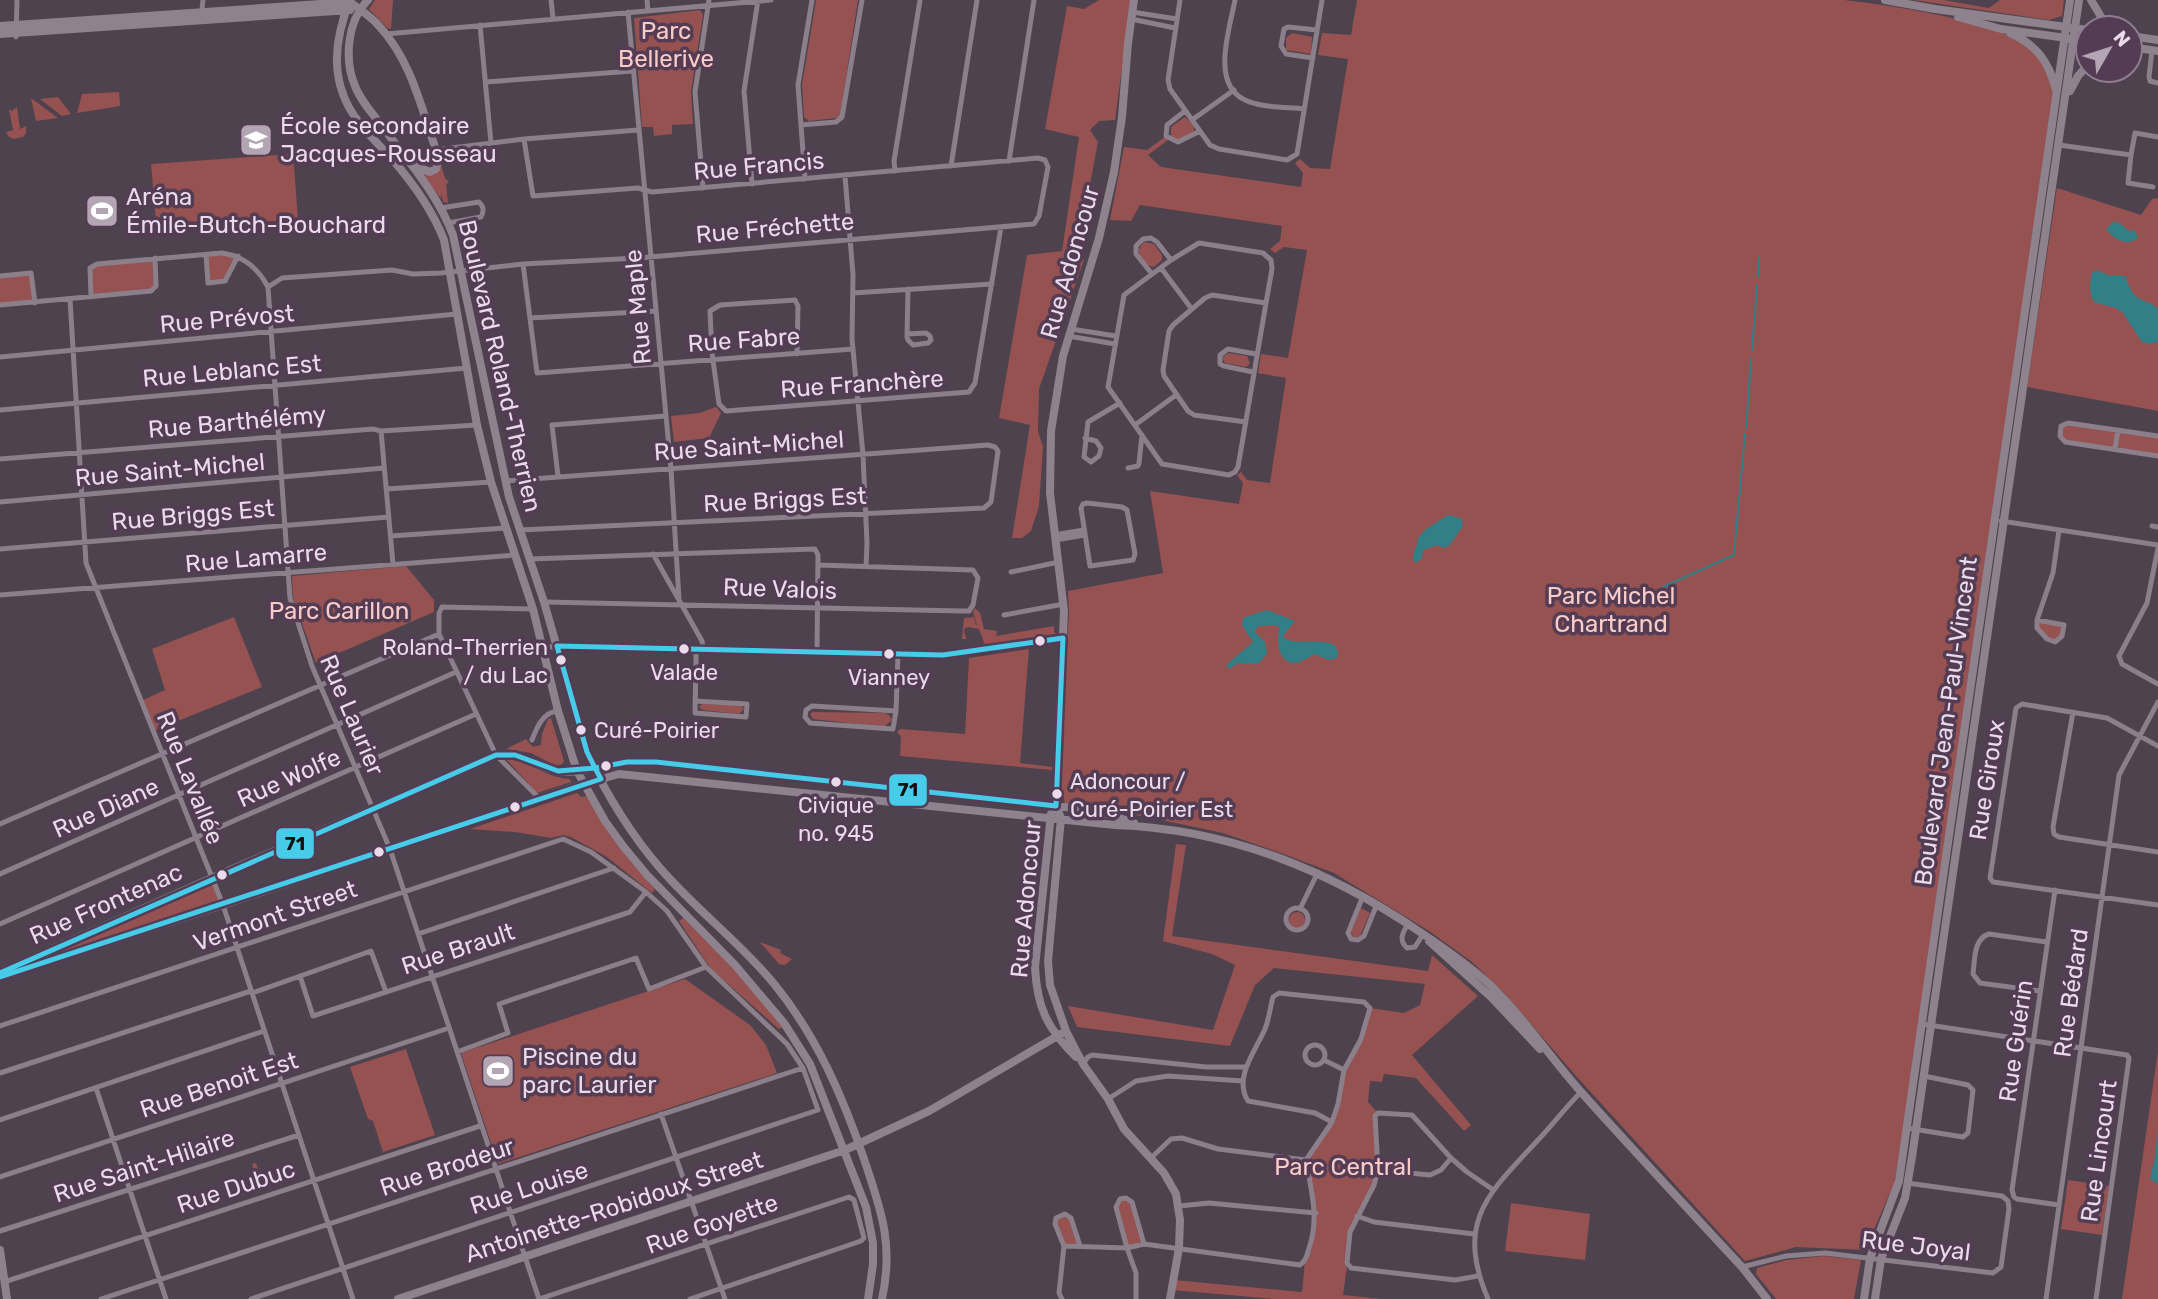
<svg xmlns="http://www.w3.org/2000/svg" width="2158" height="1299" font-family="Rubik,sans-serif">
<rect width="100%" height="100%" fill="#4e424e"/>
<!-- green -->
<path fill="#955251" d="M375,0H393L391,29L387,28L369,9Z
M816,0H858L840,116L836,118L809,121L804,117L802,85Z
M1099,0H1131L1115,120L1099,121L1090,130L1098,142L1077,253L1084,260L1039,389L1038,431L1043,447L1039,506L1031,531L1022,538H1012L1030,425L999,418L1027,255L1062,251L1079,137L1045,129L1067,6L1084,9Z
M1357,0H1844C1887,5 2007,21 2035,53C2045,64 2049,78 2053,92L1904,1128L1894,1184L1865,1250L1796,1247L1745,1261L1576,1076L1505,994L1472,962L1429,931L1334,873L1278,852L1223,833L1147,817L1065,803L1059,777L1069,613L1068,591L1163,573L1150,491L1239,504L1243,483L1237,475L1241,472L1247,480L1270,483L1286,378L1258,373L1261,354L1288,358L1307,250L1284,247L1275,253L1270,249L1280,241L1282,226L1140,205L1131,221L1110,220L1124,147L1147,150L1165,137L1168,140L1148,155L1161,167L1301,187L1303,173L1295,163L1300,159L1310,168L1330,169L1348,59L1318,55L1322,33L1351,35Z
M1913,0H1943L1989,8L2000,0H2064L2062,16L2049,20Z
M700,10L703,15L691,92L693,124L672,125V134L654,136L653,127H642L634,18Z
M1292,33L1312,37L1311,54L1286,50V38Z
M119,92L120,106L77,113L82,94Z
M58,97L71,114L62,116L40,99Z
M31,98L58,118L36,121Z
M17,107L20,129L26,126V133L23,137L13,139L8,136L6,132L13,130L9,109L12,111Z
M1185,117L1194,125V132L1179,141L1171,136V127Z
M293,154L298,219L157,232L151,164Z
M439,159L445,178L449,182L446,184L448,203L443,202L441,193V199L422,174H430Z
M2057,188L2141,215L2152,199L2158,198V411L2027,387Z
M1144,242L1154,244L1162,255V260L1154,267L1147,265L1139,254V249Z
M206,255L238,256L225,281L208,283Z
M155,258V289L91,297L90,268L93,265Z
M31,273L35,303L0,305V276Z
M1229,353L1247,356L1250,364L1246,367L1225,363L1222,357Z
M716,407L721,413L709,438L674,442L671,416L699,413Z
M2068,423L2158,436V456L2065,442L2060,436L2061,426Z
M406,566L434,600V612L316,663L293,598L292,576Z
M975,608L980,613L984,629L997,631L996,636L1054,626V632L1056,634L985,645L979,629L968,627L964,629L965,636L967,639H962L964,618L974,617L976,625H977L973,612Z
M234,617L262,687L153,731L141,701L165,690L152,649Z
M2037,620L2064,625L2062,636L2055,642L2037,628Z
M1029,649L1020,763L1052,767V770L900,756L901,736L897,732L900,729L965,734L969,658Z
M702,704L741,705L744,709L739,714L702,710L699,707Z
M813,712L885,713L889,715L892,720L884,727L813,719L810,714Z
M551,718L564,761L562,764L556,766L531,753L506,749L526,739L533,747L541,745L542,734L548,719Z
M506,759C530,761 546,778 570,779L571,782L537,793Z
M577,793L581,797L587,796C608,834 626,858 655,889L652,893L607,857L571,837L563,835L551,838L515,832L470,829Z
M1176,844L1186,845L1172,936L1428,971L1432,955L1478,996L1412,1055L1471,1125L1464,1131L1416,1078L1384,1074L1382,1082L1370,1081L1368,1102L1378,1113L1375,1116L1378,1139L1374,1185L1353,1224L1343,1295L1382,1299H1274L1172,1290L1174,1280L1302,1292L1305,1261L1316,1213L1306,1160L1332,1122L1344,1070L1361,1039L1370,1008L1404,1013L1420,1005L1425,984L1274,968L1255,985L1230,1046L1077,1027L1068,1006L1213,1030L1235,965L1212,954L1163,941Z
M212,878L223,905L0,977Z
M1361,908L1370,913L1360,936L1354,938L1351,932Z
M1289 920a8 8 0 1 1 16 0a8 8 0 1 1-16 0Z
M683,918L727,961L784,1026L779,1029L711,969L679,921Z
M760,942L781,950L780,953L792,959L785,965L779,964Z
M685,979L750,1025L766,1045L777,1073L498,1164L461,1053Z
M406,1049L435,1135L383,1152L373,1121L368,1119L350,1067Z
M2158,1051V1299H2122Z
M256,1163L264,1187L241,1195L239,1187L258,1181L252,1164Z
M2068,1180L2109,1186L2102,1235L2061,1229Z
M1126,1199L1131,1203L1142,1243L1128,1247L1118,1207L1121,1200Z
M1511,1203L1590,1214L1585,1260L1505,1251Z
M1065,1216L1070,1219L1078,1244L1065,1245L1057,1224L1058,1219Z
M1824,1256L1861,1260L1854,1299H1776L1756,1274L1757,1268L1786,1260Z"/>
<!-- water -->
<path fill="#337f87" d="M2113,222H2118L2129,231L2135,230L2138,238C2126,247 2114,239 2106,229Z
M2096,270L2111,276H2125C2128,282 2129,288 2133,293C2138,301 2151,301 2158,309V342L2150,344L2142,342L2123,313L2116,308L2094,302C2088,291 2090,284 2092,273Z
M1448,515L1461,518L1463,526L1449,546L1443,548L1438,545L1423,550L1422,558L1416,563L1413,560C1413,551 1418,547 1418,538L1426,529Z
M1267,610L1295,621L1283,636C1293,648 1317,636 1336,646L1338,653L1337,658L1328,660L1315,654C1309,657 1300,664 1292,663C1277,660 1276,638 1280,627L1273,625L1259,626L1254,631L1265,642L1267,654L1258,664L1238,663L1229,669L1226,665L1253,642L1242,625L1243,618Z
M2158,1124V1184L2150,1179L2155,1157Z"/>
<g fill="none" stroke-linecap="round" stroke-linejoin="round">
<!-- stream -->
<path stroke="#337f87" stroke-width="2" d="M1758,276L1759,258
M1752,351L1757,285
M1746,428L1751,358
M1663,587L1734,555L1745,434"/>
<!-- street -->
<path stroke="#8a7f8a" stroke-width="5" d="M551,0L553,18
M647,0L648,11
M1180,0L1168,80L1170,89L1210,145L1219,149L1287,160L1297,154L1322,0
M1235,0C1230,28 1210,84 1245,100C1262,108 1286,107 1304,109
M202,10L203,0
M628,12L671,469L679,599
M1132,12L1177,19
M1131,19L1175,28
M480,25L491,143
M386,34L771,0
M16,37L17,0
M2152,50L2149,77L2150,81L2158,83
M1313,58L1286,54L1281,46L1284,29L1288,27L1317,30
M486,82L633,71
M1185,111L1167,125L1166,136L1178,142L1200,131
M1192,120L1234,90
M801,125L836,122L842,117L862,0
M2059,145L2131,155L2128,183L2153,187
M436,150L524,139L638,130
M2131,155L2135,133L2158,137
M1009,161L1034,0
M951,166L977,0
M895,171L894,161L920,0
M845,176L853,275L852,339L863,455L867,543L866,567
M805,179L798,85L812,0
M752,184L744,91L758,0
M703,188L695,92L709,0
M441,208L479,202C484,207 484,211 481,217L448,223
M1199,243L1263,253L1271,260L1272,269L1266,303L1238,467L1235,472L1229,475L1162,464L1108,387L1124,295L1171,260Z
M206,255L208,283L225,281L238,256
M523,264L537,373L853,349
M1161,268L1191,308
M1152,274L1136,254V246L1143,239L1151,238L1157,242L1171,260
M0,276L31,273L35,303
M268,287L282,278L392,270L413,274L441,273L523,264L638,258L1034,224L1039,216L1048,167L1045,160L1038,158L652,192L638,188L533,196L524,139
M853,293L992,284
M91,297L90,268L97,264L222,253C244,256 258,268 268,287L290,598L312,666L390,849L539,1299
M70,299L86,563L223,905L353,1299
M0,305L151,291L156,286L155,258
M530,318L656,311
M1071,329L1116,336
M907,334L926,333L930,336L931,340L928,343L913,345L908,340L907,337L908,289
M1068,336L1115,344
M797,354L798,306L795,300L720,305L710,311L712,353L719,404L726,411L969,392L975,383L1001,227
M0,357L457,314
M1253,372L1224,366L1220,364V355L1228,349L1256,354
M0,410L467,368
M1246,422L1194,415L1188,411L1164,376L1163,370L1169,331L1173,325L1205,298L1212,295L1266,303
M1135,425L1176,395
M381,431L393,564
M2158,436L2068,423L2061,426L2060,436L2065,442L2158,456
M1085,438L1096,441L1101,448L1099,456L1091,462L1084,457L1088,422L1120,403
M2115,449L2118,430
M0,459L373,429L381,431L477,425
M1128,468L1138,466L1139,463L1142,435
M558,476L552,425L666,416
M505,481L988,445L995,447L998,451L991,502L984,508L520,530
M386,489L491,482
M0,502L384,468
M1087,503L1122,507L1127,510L1135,554L1133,560L1090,566L1081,508L1083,504Z
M2001,521L2158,545
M2152,526L2158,527
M1054,535L1084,530
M391,536L506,528
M1055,540L1085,535
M2158,548L2147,603L2119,656L2122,664L2158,684
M0,549L389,517
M653,554L702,641L703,648
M530,559L815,549L818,555L817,651
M1011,572L1059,562
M0,595L515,555
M544,602L962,611H969L973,605L978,578L973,570L818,565
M533,609L442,607L439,613V634L496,755L539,798
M1004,615L1064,604
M2037,620L2064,625L2062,636L2055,642L2047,639L2037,628V620L2053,573L2059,530
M543,648L557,646L943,655L1063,638
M695,701L747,704L746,717L695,713L696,662V648
M896,711L812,706L806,710L805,717L810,723L893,729L896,711L898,654
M2073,712L2053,827L2054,834L2059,837L2158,852
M532,740C537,727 543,712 558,711
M2158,746L2107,718L2022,704L2016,708L1990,878L1993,882L2158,905
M0,824L439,634
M0,874L456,672
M2055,890L2012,1190L2014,1197L2017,1199L2059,1205
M1363,896L1348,933L1351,939L1358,940L1364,936L1377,904
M1286 919a11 11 0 1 1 22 0a11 11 0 1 1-22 0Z
M1300,909L1318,872
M0,924L476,714
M1408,924C1403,932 1398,940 1407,948L1415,947L1423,934
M418,934L614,868
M300,976L313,1016L630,912L646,892
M2040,991L1980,983L1973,974C1975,960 1973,939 1989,934L2047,942
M252,993L371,951L386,992
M1922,1024L2114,1053L2127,1055L2129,1058L2096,1299
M0,1026L563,839L591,852L646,892L667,911L706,967L787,1044L803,1068L818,1110L251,1299
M1305 1055a10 10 0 1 1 20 0a10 10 0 1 1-20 0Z
M457,1052L508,1033L499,1004L636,958L649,989L706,967
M1324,1060L1344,1070
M1083,1064L1088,1057L1092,1055L1206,1067H1246
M0,1073L251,991
M96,1088L166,1299
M1108,1099L1136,1081L1168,1076L1243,1081
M661,1114L725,1299
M0,1120L264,1031
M1907,1128L1963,1137L1968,1133L1973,1090L1968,1085L1924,1076
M1151,1158L1171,1139L1182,1138L1218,1149L1306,1160
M1378,1170L1430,1175L1441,1170L1451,1158
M0,1177L449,1028
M1179,1206L1209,1203L1316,1213
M1357,1216L1374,1222L1474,1234
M0,1231L299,1135
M1064,1246L1127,1248L1144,1244L1300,1265C1307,1260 1307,1254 1310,1245C1319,1216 1311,1190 1306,1160L1332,1122L1338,1104L1344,1070L1361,1039L1370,1008L1364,1002L1279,993L1273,997C1270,1008 1269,1019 1265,1029C1256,1050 1233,1078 1248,1101L1315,1113L1332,1122
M1742,1267L1786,1256L1825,1253L1993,1273L2001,1267L2009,1209L2008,1201L2002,1196L1907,1183
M1478,1276L1455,1280L1351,1268L1347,1263L1350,1232L1374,1185L1378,1170L1375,1116L1378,1113L1412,1115L1451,1158L1467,1172L1492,1189
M4,1282L480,1126
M101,1299L803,1068
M539,1299L849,1197L854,1200L864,1238L861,1241L690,1299
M1062,1299L1059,1293L1064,1246L1055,1224L1056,1218L1065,1214L1071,1218L1080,1246
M1136,1299V1273L1127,1248L1116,1207L1120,1199L1126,1198L1132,1202L1144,1244
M1488,1299C1455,1221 1488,1194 1538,1140C1553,1124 1566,1107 1581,1092
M2046,1299L2119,775L2158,702"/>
<!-- secondary -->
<path stroke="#8d828d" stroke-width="8" d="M350,0C338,30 331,63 343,94C352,120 374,139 392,159C413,183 432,209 444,240L477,425L491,482L533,609L558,711L577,771L605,821L623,846L647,875L735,965L784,1023L810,1064L866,1207L873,1243V1264L868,1299
M368,0C347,21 344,60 355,86C360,99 370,111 379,122C405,158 437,192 453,235L509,497L544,602L587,752C604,791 632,836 660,868C696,910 741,943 775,985C817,1037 843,1097 864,1159C881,1210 894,1244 882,1299
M1134,0L1128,43L1122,117L1114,172L1099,238L1063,356L1051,431L1050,493L1064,611L1056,806L1061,818L1048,961L1050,985L1066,1031L1083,1064L1108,1099L1124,1129L1164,1173L1176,1194L1180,1220L1179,1248L1170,1299
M1885,0L1935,9L2088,30
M2091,0L2103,20L2113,28
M1958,17L2001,29L2088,41
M0,26L350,2C360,10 371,16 379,26C411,60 421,107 436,150L438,162L436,169L430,172L413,165
M2010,33C2037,45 2049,62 2056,90
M0,34L350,10
M2130,36L2158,40
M2130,47L2158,51
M2070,91L2078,76L2088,65
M1051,814L1035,967C1037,1008 1047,1028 1076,1057
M1429,941L1491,997L1540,1049
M1,972L212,878L496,755C527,751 532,767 558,771C578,774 599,766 618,763C630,760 644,762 656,762L1074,808L1111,815L1134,823
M0,977L226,904L573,787L619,774L1115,825C1228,829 1327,869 1420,932C1444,948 1466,963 1488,983C1523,1016 1549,1056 1581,1092C1634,1151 1688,1209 1742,1267L1767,1299
M0,1250L7,1299
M398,1299L845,1150L929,1111L1066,1031
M1864,1299L1870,1258L1899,1181L2070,0
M1875,1299L1881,1259L1905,1198L1912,1157L2079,0"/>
<defs>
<path id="bus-1" d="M1063,638L1056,806L656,762H627L595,768L587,752L557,646L943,655Z
M0,973L496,755H515L558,771L595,768
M0,977L601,779L595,768"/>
</defs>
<!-- bus-1 casing -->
<use href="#bus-1" stroke="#533c54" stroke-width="10"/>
<!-- bus-1 -->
<use href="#bus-1" stroke="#46cce9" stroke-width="5"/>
</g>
<!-- icons -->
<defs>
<symbol id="school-square" viewBox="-11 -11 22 22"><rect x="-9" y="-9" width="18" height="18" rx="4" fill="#b3a5b3" stroke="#533c54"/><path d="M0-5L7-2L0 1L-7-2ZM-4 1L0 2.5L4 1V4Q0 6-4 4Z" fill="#fff"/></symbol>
<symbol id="stadium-square" viewBox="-11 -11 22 22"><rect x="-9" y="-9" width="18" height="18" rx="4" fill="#b3a5b3" stroke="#533c54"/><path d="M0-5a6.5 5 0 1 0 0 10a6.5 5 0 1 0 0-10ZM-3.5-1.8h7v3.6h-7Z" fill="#fff"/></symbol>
</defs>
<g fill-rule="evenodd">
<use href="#school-square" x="237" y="121" width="38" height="38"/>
<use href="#stadium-square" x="83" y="192" width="38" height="38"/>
<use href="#stadium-square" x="479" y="1052" width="38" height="38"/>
</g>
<!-- markers -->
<g fill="#e9dbea" stroke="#533c54" stroke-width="2.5">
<circle cx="1040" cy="641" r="6"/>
<circle cx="684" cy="649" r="6"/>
<circle cx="889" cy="654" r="6"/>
<circle cx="561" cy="660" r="6"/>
<circle cx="581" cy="730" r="6"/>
<circle cx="606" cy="766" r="6"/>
<circle cx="836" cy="782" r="6"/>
<circle cx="1057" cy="794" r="6"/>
<circle cx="515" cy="807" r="6"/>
<circle cx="379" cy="852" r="6"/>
<circle cx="222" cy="875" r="6"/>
</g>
<g text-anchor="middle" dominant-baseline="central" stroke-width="7" stroke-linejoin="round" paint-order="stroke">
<!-- bus labels -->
<g font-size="22" fill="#e9dbea" stroke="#533c54">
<text x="548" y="647" text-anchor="end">Roland-Therrien<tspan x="548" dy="28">/ du Lac</tspan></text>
<text x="684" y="672">Valade</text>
<text x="889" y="677">Vianney</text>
<text x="594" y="730" text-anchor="start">Curé-Poirier</text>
<text x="1070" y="781" text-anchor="start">Adoncour /<tspan x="1070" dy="28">Curé-Poirier Est</tspan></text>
<text x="836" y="805">Civique<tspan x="836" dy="28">no. 945</tspan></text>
</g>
<!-- park labels -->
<g font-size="24" fill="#faccc8" stroke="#533c54">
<text x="666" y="31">Parc<tspan x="666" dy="28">Bellerive</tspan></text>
<text x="1611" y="596">Parc Michel<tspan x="1611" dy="28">Chartrand</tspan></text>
<text x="339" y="611">Parc Carillon</text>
<text x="1343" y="1167">Parc Central</text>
</g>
<!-- poi labels -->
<g font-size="24" fill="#e9dbea" stroke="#533c54" text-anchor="start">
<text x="280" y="126">École secondaire<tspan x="280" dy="28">Jacques-Rousseau</tspan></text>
<text x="126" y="197">Aréna<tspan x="126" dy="28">Émile-Butch-Bouchard</tspan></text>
<text x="522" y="1057">Piscine du<tspan x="522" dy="28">parc Laurier</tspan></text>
</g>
<!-- street labels -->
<g font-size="24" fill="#e9dbea" stroke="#533c54">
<text transform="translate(759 166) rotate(-5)">Rue Francis</text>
<text transform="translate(775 228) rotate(-5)">Rue Fréchette</text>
<text transform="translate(1070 262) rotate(-74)">Rue Adoncour</text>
<text transform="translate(638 307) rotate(-95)">Rue Maple</text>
<text transform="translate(227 319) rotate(-5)">Rue Prévost</text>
<text transform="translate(744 340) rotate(-4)">Rue Fabre</text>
<text transform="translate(500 366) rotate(77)">Boulevard Roland-Therrien</text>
<text transform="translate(232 371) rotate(-5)">Rue Leblanc Est</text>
<text transform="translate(862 384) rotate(-4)">Rue Franchère</text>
<text transform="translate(237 422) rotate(-5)">Rue Barthélémy</text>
<text transform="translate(749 446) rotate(-4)">Rue Saint-Michel</text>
<text transform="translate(170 470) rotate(-5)">Rue Saint-Michel</text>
<text transform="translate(785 500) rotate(-3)">Rue Briggs Est</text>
<text transform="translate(193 515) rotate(-5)">Rue Briggs Est</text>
<text transform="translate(256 558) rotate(-5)">Rue Lamarre</text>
<text transform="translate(780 589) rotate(2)">Rue Valois</text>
<text transform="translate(352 715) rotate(67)">Rue Laurier</text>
<text transform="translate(1946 721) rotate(-82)">Boulevard Jean-Paul-Vincent</text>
<text transform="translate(190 778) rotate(68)">Rue Lavallée</text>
<text transform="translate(289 778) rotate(-24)">Rue Wolfe</text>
<text transform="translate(1987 780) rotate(-81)">Rue Giroux</text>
<text transform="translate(106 808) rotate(-24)">Rue Diane</text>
<text transform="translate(1026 899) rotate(-85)">Rue Adoncour</text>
<text transform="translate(106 904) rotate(-24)">Rue Frontenac</text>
<text transform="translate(275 916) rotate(-19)">Vermont Street</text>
<text transform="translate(458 949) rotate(-18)">Rue Brault</text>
<text transform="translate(2071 993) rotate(-82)">Rue Bédard</text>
<text transform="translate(2016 1041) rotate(-82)">Rue Guérin</text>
<text transform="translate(219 1085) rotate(-18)">Rue Benoit Est</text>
<text transform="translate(2099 1151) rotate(-82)">Rue Lincourt</text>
<text transform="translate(144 1166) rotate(-18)">Rue Saint-Hilaire</text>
<text transform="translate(447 1167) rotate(-18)">Rue Brodeur</text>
<text transform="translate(236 1187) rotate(-18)">Rue Dubuc</text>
<text transform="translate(529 1188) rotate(-18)">Rue Louise</text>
<text transform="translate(614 1207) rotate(-18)">Antoinette-Robidoux Street</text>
<text transform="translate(712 1224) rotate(-19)">Rue Goyette</text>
<text transform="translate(1916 1246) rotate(7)">Rue Joyal</text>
</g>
</g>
<g stroke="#533c54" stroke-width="2.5">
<rect x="888" y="773" width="40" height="34" rx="7" fill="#46cce9"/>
<rect x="275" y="827" width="40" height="33" rx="7" fill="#46cce9"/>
</g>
<g font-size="19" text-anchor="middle" font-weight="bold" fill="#111">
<text x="908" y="796">71</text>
<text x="295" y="850">71</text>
</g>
<!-- north arrow -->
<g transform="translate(2109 49) rotate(51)"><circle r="33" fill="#533c54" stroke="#8f7c90" stroke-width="2"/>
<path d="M0-5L12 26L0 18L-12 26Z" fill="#b3a5b3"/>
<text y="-10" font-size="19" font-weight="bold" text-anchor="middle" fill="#e9dbea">N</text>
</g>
</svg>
